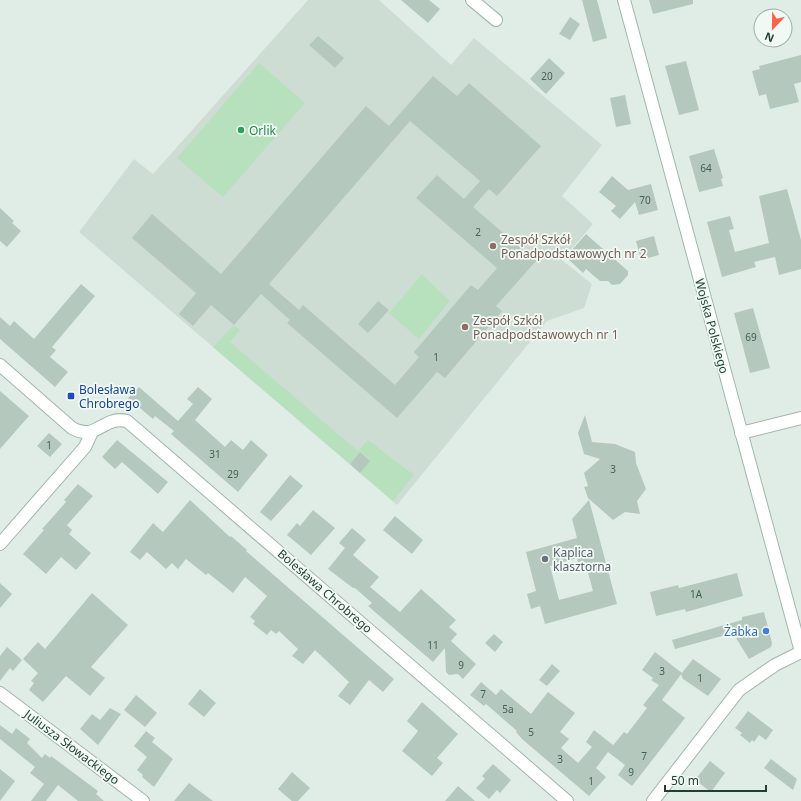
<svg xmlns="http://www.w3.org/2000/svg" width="801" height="801" font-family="'Noto Sans',sans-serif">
<rect width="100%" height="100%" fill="#e0ede6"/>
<!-- built -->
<path fill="#ceddd4" d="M308,0H379L451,65L474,38L602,145L562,196L593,224L562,260L592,284L584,308L547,321L397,505L79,232L134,159L153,174Z"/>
<!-- green -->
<path fill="#b7e0bd" d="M259,63L305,103L223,197L177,158Z
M422,274L450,301L419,339L389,313Z
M234,325L240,330L230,342L358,451L368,440L414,475L393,501L360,473L370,460L360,452L350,464L213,347Z"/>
<!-- building -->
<path fill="#b5c8be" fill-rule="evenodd" d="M401,0H429L440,9L428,23Z
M582,0H597L607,38L593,42Z
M649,0H693V4L653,14Z
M570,17L580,24L570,40L559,34Z
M318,36L344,58L335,68L309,45Z
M801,55V82L794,84L799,102L770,109L766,94L759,96L752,71L760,69L759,66Z
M549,58L565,73L546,94L530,79Z
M686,61L699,110L679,115L665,66Z
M433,76L457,96L469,83L541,146L497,196L489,189L473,207L536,261L496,306L502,311L445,378L437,372L397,418L287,323L290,320L261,294L234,325L211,305L193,326L179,314L196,293L132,238L152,214L221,274L366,106L389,126ZM410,121L480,181L464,199L437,175L416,198L497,268L478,290L471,285L414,352L419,357L395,385L303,305L299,310L269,284Z
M625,95L631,124L616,127L610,98Z
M714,149L723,178L721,179L723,186L699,192L689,156Z
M612,176L628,190L651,184L658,210L639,215L635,202L620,219L611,211L616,206L599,192Z
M787,189L801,240V269L779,275L775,257L754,262L756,267L722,277L707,222L730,216L734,229L729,230L735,252L769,243L759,196Z
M0,208L14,221L12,223L21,231L7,247L0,241Z
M586,234L628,271V275L620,284L612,285L608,281H600L586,269L583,273L566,257Z
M654,236L659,255L641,260L636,241Z
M81,284L95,296L52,347L56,350L50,357L68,372L55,387L0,339V317L10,326L14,321L34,339Z
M378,301L389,310L368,333L358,324Z
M753,308L770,368L750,373L734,313Z
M139,387L178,421L193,404L187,399L198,387L212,399L195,420L225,447L231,440L243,450L251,440L268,455L238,492L171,434L174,431L155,416L153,419L128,398Z
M0,391L29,416L0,449Z
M585,415L592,442L615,444L635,452L636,463L646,489L637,501L640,514L625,512L613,520L588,498L584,487L588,486L584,473L600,459L584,454L578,433Z
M49,433L62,444L50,457L37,446Z
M117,440L168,482L158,494L122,462L115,469L102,457Z
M360,452L370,461L360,473L350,464Z
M290,475L303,486L271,521L260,512Z
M78,484L93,496L67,525L72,530L69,534L91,553L76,570L61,557L46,574L23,554L44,530L42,529L66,502L64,500Z
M190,500L230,537L231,536L247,550L246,551L394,679L383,692L369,680L350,705L338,696L349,682L315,650L303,664L292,656L298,649L279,631L276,634L271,630L267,635L253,624L255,621L250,617L267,596L245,577L233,593L208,573L206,575L186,559L178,569L172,563L166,569L147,552L140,560L130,552L153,523L163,532Z
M589,500L617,604L545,624L540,606L531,609L527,594L536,591L526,552L577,538L572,519ZM577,558L579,566L586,565L593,591L559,600L550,566Z
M313,510L335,528L311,555L287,535L297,523L300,526Z
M395,516L423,540L412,554L383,530Z
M352,528L366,540L353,555L379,577L370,587L400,612L421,589L456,620L449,627L457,634L451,641L476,664L463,679L458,674L449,675L446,672L445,648L433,662L368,606L372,603L355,588H353L328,569L345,548L339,543Z
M737,573L743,596L686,612L685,609L656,616L650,592L678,585L679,588Z
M0,583L12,594L0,608Z
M92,593L128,625L91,667L105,678L90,696L66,676L43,702L29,690L34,683L31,681L38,673L23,659L38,642L45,649Z
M764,612L772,643L771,647L749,659L733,633L675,649L672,640L742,620V617Z
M494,634L503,642L495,652L485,643Z
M7,647L22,660L13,671L10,668L0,681V656Z
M655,652L682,673L662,700L685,718L632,786L618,775L625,765L608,752L596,768L606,777L589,796L522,739L516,732L517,731L486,704L484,706L470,695L481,682L496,695L501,689L531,714L548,692L575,713L560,732L569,739L561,748L578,763L592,747L586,742L594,730L613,745L610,749L624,732L627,734L647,708L643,705L659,685L651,680L653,678L642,670Z
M693,659L721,679L708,696L683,679L681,674Z
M552,664L560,671L547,686L539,680Z
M200,689L216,703L204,717L188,704Z
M136,695L157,713L145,727L124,710Z
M422,702L458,734L437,758L443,763L432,776L402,751L418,731L407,721Z
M110,708L121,714L98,745L80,729L92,714L100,720Z
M748,711L773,730L766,740L759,735L754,742L752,740L750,743L740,735L742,733L735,728Z
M0,725L12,734L16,728L30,739L27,743L42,758L45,754L50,758L51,756L98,791L96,794L104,801H78L58,785L46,801H31L44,784L30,773L35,767L0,739Z
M146,731L155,738L152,742L173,759L154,787L142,777L143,775L137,770L147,757L134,746Z
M771,759L797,779L793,790L764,768Z
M710,761L725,773L711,792L695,780Z
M493,764L511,780L500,793L497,790L489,799L476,788L485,779L482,776Z
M0,769L15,781L0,801Z
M292,772L310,788L298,801H292L278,789Z
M189,783L213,801H174Z
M458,786L475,801H445Z"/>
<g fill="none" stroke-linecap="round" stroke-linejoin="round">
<defs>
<path id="street" d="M472,0L496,20
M0,365L72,428C97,442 103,415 127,421L567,801
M741,433L801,418
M0,544L85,447L92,432
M0,693L143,801
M653,801L739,690L775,665L801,652"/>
<path id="secondary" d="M624,0L801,652"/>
</defs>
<!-- street casing -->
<use href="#street" stroke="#a2b5ac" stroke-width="14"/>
<!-- secondary casing -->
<use href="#secondary" stroke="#9eb9ac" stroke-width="14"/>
<!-- street -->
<use href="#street" stroke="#fff" stroke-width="12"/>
<!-- secondary -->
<use href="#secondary" stroke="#fff" stroke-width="12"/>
</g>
<!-- markers -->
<circle fill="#2e9e5b" stroke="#f1f9f4" stroke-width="1.5" cx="241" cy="130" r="4"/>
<g fill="#8d6e63" stroke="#f1f9f4" stroke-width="1.5">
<circle cx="493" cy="246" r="4"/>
<circle cx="465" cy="327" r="4"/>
</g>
<rect fill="#1a4fb4" stroke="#f1f9f4" stroke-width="1.5" x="67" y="392" width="8" height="8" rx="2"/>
<circle fill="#6b7280" stroke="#f1f9f4" stroke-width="1.5" cx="545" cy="559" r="4"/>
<circle fill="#3f7fe0" stroke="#f1f9f4" stroke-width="1.5" cx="766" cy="631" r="4"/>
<g text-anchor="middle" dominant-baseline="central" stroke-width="3.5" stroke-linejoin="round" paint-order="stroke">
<!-- number labels -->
<g font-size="10" fill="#446155">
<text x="547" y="76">20</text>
<text x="706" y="168">64</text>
<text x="645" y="200">70</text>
<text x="478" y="232">2</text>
<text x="751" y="337">69</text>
<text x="436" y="357">1</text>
<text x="49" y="445">1</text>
<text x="215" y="454">31</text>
<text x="613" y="469">3</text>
<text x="233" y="474">29</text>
<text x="696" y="594">1A</text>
<text x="433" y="645">11</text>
<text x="461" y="665">9</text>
<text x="662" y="671">3</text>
<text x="700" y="678">1</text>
<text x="483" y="694">7</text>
<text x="508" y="709">5a</text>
<text x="531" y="732">5</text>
<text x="644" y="756">7</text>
<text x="560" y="759">3</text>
<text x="631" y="772">9</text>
<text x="591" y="781">1</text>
</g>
<!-- leisure labels -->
<g font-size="12" fill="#27864d" stroke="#f1f9f4" text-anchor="start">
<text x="249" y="130">Orlik</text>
</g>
<!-- education labels -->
<g font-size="12" fill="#785e54" stroke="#f1f9f4" text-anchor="start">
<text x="501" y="239">Zespół Szkół<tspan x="501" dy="14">Ponadpodstawowych nr 2</tspan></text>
<text x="473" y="320">Zespół Szkół<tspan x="473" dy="14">Ponadpodstawowych nr 1</tspan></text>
</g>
<!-- street labels -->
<g font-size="12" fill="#1f3f32" stroke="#f1f9f4">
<text transform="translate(712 326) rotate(75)">Wojska Polskiego</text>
<text transform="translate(325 591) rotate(41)">Bolesława Chrobrego</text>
<text transform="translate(72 747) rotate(37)">Juliusza Słowackiego</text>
</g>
<!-- transit labels -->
<g font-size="12" fill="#164399" stroke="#f1f9f4" text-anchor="start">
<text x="79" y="389">Bolesława<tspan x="79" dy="14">Chrobrego</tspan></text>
</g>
<!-- worship labels -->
<g font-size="12" fill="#5b616d" stroke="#f1f9f4" text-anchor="start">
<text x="553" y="552">Kaplica<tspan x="553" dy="14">klasztorna</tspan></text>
</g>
<!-- shop labels -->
<g font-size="12" fill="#366cbe" stroke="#f1f9f4" text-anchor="end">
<text x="758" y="631">Żabka</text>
</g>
</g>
<!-- north arrow -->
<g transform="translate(773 28) rotate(202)"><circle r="19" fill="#f1f9f4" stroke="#9dafa6"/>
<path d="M0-3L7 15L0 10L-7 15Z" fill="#ff614c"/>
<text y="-6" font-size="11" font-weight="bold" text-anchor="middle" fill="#1f3f32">N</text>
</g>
<!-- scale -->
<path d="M665 785v6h101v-6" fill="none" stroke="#1f3f32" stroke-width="2"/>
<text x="671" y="785" font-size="12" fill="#1f3f32" stroke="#f1f9f4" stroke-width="3" paint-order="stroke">50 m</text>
</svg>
